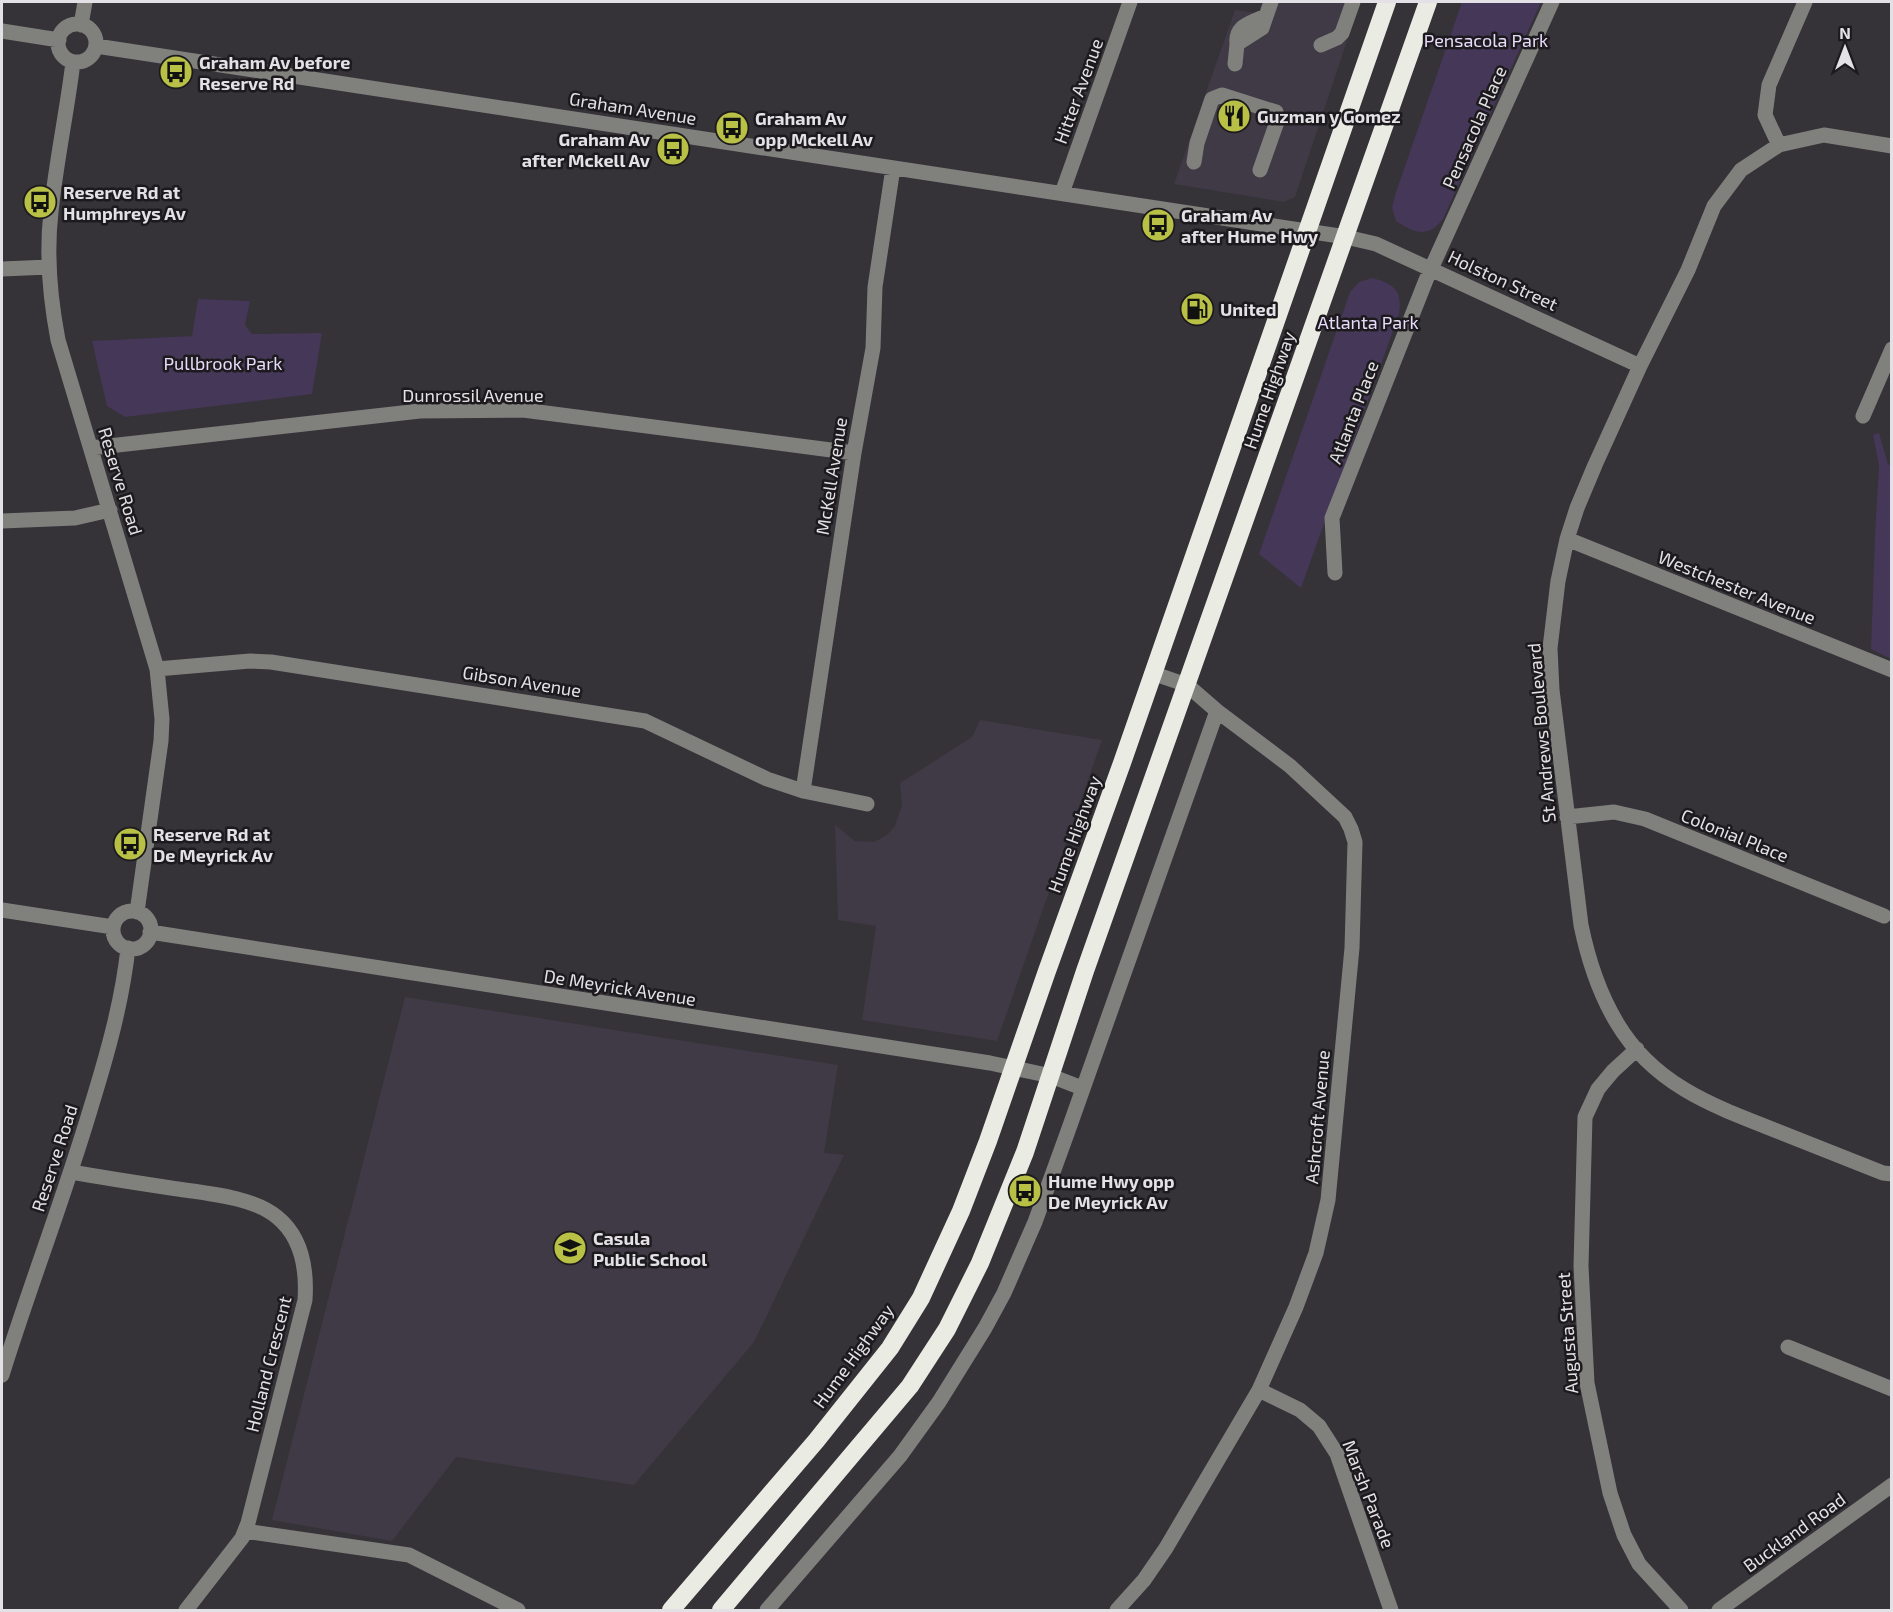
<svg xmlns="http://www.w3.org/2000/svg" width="1893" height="1612" font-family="'Exo 2',sans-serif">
<rect width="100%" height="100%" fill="#353238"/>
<!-- built -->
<path fill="#3f3a46" d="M1262,2H1360L1295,197L1284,202L1174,184L1235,10L1258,13Z
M980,720L1102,740L997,1041L862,1020L876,926L838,920L835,825L855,841L874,842L887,835L895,826L902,805L900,783L972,737Z
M405,997L838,1065L824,1153L844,1155L754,1342L634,1485L456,1457L392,1541L272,1520Z"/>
<!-- green -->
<path fill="#453757" d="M1462,2H1541L1443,219C1427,239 1415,233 1396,221L1392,208L1395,195Z
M1372,278C1393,283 1403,290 1399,314L1301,588L1259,554L1350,292L1359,282Z
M198,299L250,301L245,325L252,334L322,333L312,394L125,417L107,406L92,341L192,336Z
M1879,433L1888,464L1891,466V659L1871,649L1875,536L1879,465L1873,435Z"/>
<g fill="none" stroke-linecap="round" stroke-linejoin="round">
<!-- minor -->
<path stroke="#80807d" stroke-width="15" d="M58 43a19 19 0 1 1 38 0a19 19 0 1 1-38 0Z
M81,25L85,2
M2,31L59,40
M1237,44C1235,25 1250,24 1265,16
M1321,45L1337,38L1342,33L1353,2
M96,46L1346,237L1376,244L1640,366
M73,62C67,112 56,162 51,212C46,255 50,298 58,340L157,669L162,719L161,741L137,912
M1235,64L1237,44L1262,28L1271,2
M1779,145L1765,115L1769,85L1805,2
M1892,146L1824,135L1779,145L1741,170L1714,206L1688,270L1640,366L1595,465L1577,508L1567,539L1558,581L1550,648L1552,690L1581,925C1588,959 1599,993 1617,1023C1654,1085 1713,1106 1777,1131C1812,1145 1848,1159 1883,1173L1892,1174
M1194,162L1197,143L1212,99L1222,95L1276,112L1278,119L1260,170
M1062,193L1130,2
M2,269L49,267
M1863,416L1892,349
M91,448L420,411L523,410L854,453
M2,521L75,518L110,510
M1567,539L1892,670
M1335,573L1332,518L1426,280L1552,2
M157,669L250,661L271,662L645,721L767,779L803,791L867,804
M803,791L854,453L873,348L875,287L893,168
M1567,817L1614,812L1645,819L1884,916
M2,910L113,927
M113 930a19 19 0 1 1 38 0a19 19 0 1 1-38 0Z
M150,932L990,1063L1051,1076L1082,1088
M1637,1049L1613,1071L1598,1089L1585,1117L1581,1266L1587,1383L1610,1493L1624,1535L1639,1564L1681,1610
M71,1172C105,1178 138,1183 171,1188C203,1193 252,1196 277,1217C303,1238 307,1270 305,1300L248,1523L242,1538L186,1610
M1788,1347L1892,1389
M2,1375C30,1285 64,1198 91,1107C107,1055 122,1003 128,948
M1259,1390L1300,1410L1319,1426L1337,1454L1391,1610
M245,1531L409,1555L518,1610
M767,1610L900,1456L939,1402L985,1328L1004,1293L1035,1222L1068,1131L1217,711
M1117,1610L1144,1580L1166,1548L1259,1390L1296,1307L1316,1253L1328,1200L1352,948L1355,842L1351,829L1345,817L1290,766L1217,711L1187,685L1152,673
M1719,1610L1892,1485"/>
<!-- highway -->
<path stroke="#eaebe2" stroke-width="18" d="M671,1610L816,1441L890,1348L921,1298L961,1211L988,1141L1047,971L1122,763L1387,2
M721,1610L910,1386L947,1329L980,1263L1025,1152L1085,971L1428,2"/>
</g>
<!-- icons -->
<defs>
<symbol id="bus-disc" viewBox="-11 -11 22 22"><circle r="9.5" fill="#b9c046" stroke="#1c1a1d"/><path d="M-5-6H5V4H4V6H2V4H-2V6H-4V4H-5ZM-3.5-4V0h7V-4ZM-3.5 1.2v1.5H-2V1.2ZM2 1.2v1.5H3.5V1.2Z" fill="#111"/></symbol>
<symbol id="restaurant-disc" viewBox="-11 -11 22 22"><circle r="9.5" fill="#b9c046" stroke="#1c1a1d"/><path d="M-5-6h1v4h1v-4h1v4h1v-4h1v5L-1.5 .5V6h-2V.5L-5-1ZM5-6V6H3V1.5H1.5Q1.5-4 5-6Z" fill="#111"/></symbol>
<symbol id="fuel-disc" viewBox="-11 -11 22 22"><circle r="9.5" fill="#b9c046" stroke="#1c1a1d"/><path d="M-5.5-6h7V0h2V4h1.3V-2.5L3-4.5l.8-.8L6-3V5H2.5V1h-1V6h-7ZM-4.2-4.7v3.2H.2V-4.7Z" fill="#111"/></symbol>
<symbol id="school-disc" viewBox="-11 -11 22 22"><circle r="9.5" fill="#b9c046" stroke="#1c1a1d"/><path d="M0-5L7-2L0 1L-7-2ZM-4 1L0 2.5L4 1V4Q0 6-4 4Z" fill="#111"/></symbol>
</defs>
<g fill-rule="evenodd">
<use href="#bus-disc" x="157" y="53" width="38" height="38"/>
<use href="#restaurant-disc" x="1215" y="97" width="38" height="38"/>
<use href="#bus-disc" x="713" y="109" width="38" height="38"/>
<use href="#bus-disc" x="654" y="130" width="38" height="38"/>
<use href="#bus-disc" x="21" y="183" width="38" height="38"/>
<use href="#bus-disc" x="1139" y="206" width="38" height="38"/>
<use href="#fuel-disc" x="1178" y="290" width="38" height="38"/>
<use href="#bus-disc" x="111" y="825" width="38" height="38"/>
<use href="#bus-disc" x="1006" y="1172" width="38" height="38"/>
<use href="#school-disc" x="551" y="1229" width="38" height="38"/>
</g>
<g text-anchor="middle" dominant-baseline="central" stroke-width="5" stroke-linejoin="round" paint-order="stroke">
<!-- park labels -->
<g font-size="18" fill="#e8dafb" stroke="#1c1a1d">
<text x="1486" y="40">Pensacola Park</text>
<text x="1368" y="322">Atlanta Park</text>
<text x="223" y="363">Pullbrook Park</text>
</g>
<!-- poi labels -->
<g font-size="18" font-weight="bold" fill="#e3e1e5" stroke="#1c1a1d" text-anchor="start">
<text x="199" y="62">Graham Av before<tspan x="199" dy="21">Reserve Rd</tspan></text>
<text x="1257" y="116">Guzman y Gomez</text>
<text x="755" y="118">Graham Av<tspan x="755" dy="21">opp Mckell Av</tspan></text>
<text x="650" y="139" text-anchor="end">Graham Av<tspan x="650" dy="21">after Mckell Av</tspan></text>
<text x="63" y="192">Reserve Rd at<tspan x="63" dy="21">Humphreys Av</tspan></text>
<text x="1181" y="215">Graham Av<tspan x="1181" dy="21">after Hume Hwy</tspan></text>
<text x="1220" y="309">United</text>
<text x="153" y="834">Reserve Rd at<tspan x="153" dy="21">De Meyrick Av</tspan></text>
<text x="1048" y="1181">Hume Hwy opp<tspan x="1048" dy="21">De Meyrick Av</tspan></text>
<text x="593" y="1238">Casula<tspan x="593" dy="21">Public School</tspan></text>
</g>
<!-- street labels -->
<g font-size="18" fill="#e3e1e5" stroke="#1c1a1d">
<text transform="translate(1078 91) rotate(-70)">Hitter Avenue</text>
<text transform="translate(633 108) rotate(9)">Graham Avenue</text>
<text transform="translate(1474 127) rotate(-66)">Pensacola Place</text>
<text transform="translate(1503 280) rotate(25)">Holston Street</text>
<text transform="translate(1269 390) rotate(-71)">Hume Highway</text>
<text x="473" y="395">Dunrossil Avenue</text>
<text transform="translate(1353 412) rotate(-69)">Atlanta Place</text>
<text transform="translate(831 476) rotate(-81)">McKell Avenue</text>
<text transform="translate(121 481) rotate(73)">Reserve Road</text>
<text transform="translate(1737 587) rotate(22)">Westchester Avenue</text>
<text transform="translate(522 681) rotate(9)">Gibson Avenue</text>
<text transform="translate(1541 733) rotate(-95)">St Andrews Boulevard</text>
<text transform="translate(1074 834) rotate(-70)">Hume Highway</text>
<text transform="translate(1735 835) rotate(22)">Colonial Place</text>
<text transform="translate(620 987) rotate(9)">De Meyrick Avenue</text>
<text transform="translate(1317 1117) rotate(-85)">Ashcroft Avenue</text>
<text transform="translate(54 1158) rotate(-72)">Reserve Road</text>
<text transform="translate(1567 1333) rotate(-94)">Augusta Street</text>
<text transform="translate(853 1356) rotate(-54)">Hume Highway</text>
<text transform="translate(268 1364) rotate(-76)">Holland Crescent</text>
<text transform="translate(1369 1494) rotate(69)">Marsh Parade</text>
<text transform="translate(1794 1532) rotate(-36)">Buckland Road</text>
</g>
</g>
<!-- border -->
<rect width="1893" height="1612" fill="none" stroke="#e3e1e5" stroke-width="6"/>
<!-- north arrow -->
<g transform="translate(1845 48)" stroke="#1c1a1d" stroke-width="4.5" paint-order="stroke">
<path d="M0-4.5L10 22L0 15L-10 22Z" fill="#e3e1e5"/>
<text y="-9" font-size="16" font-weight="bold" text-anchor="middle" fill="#e3e1e5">N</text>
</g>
</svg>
